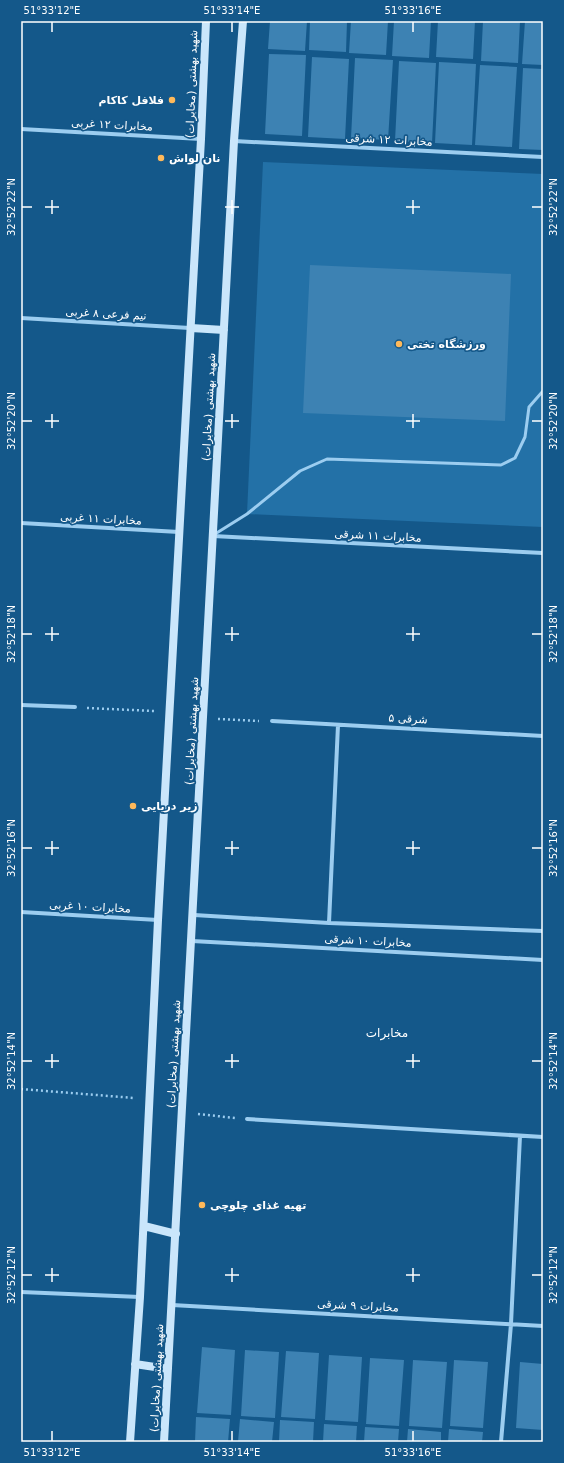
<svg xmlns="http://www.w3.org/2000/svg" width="564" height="1463" font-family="'DejaVu Sans',Vazirmatn,sans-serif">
<rect width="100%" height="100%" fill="#14588a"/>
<!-- green -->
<path fill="#2371a7" d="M263,162L543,174V527L247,514Z"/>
<!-- building -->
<path fill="#3d82b3" d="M270,21H307L305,51L268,49Z
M310,21H347L346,52L309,50Z
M351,21H388L386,55L349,53Z
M394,21H431L429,58L392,56Z
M438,21H475L473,59L436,57Z
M483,21H520L518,63L481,61Z
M525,21H543V65L522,64Z
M269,54L306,55L302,136L265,134Z
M312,57L349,59L345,139L308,137Z
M355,58L393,60L388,140L351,138Z
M399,61L436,63L432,143L395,141Z
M439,62L476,64L472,145L435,143Z
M480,65L517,67L512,147L475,145Z
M523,68L543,69V150L519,149Z
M310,265L511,274L505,421L303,413Z
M202,1347L235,1350L231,1415L197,1413Z
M245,1350L279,1352L275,1418L241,1416Z
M286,1351L319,1353L315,1419L281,1417Z
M329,1355L362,1357L358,1422L325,1420Z
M370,1358L404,1360L399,1426L366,1424Z
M413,1360L447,1362L442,1428L409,1426Z
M454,1360L488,1362L483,1428L450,1426Z
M520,1362L543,1364V1430L516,1428Z
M196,1417L230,1419L228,1442H195Z
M240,1419L274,1422L272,1442H238Z
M280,1420L314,1422L313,1442H279Z
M324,1424L357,1426L356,1442H323Z
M365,1427L399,1429L398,1442H364Z
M408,1429L441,1432V1442H407Z
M449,1429L483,1432L482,1442H448Z"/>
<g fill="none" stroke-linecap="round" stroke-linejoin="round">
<!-- path -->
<path stroke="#9ccdf0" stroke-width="2.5" stroke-dasharray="2 3" stroke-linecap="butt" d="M87,708L154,711
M218,719L259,721
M21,1089L134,1098
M198,1114L235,1118"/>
<!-- service -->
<path stroke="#9ccdf0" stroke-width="3" d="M215,534L247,514L300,471L327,459L501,465L515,458L525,437L529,407L543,391"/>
<!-- minor -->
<path stroke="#9ccdf0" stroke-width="4" d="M21,129L201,139
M234,141L543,157
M21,318L190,328
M21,523L179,532
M213,536L543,553
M21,705L75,707
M272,721L543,736
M21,912L158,920
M194,915L329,923L543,931
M329,923L338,725
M192,941L543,960
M247,1119L543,1137
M21,1292L140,1297
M172,1305L543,1326
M501,1442L511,1324L520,1136"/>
<!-- secondary -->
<path stroke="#cae6fb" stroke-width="8" d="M191,328L224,330
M144,1226L176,1234
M135,1364L168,1369
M130,1442L140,1297L158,920L201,139L206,21
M164,1442L234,141L243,21"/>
</g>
<!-- ticks -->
<path fill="none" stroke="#fff" stroke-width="1.5" d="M52,22V32M232,22V32M413,22V32M52,200V214M232,200V214M413,200V214M22,207H32M45,207H59M225,207H239M406,207H420M532,207H542M52,414V428M232,414V428M413,414V428M22,421H32M45,421H59M225,421H239M406,421H420M532,421H542M52,627V641M232,627V641M413,627V641M22,634H32M45,634H59M225,634H239M406,634H420M532,634H542M52,841V855M232,841V855M413,841V855M22,848H32M45,848H59M225,848H239M406,848H420M532,848H542M52,1054V1068M232,1054V1068M413,1054V1068M22,1061H32M45,1061H59M225,1061H239M406,1061H420M532,1061H542M52,1268V1282M232,1268V1282M413,1268V1282M22,1275H32M45,1275H59M225,1275H239M406,1275H420M532,1275H542M52,1431V1441M232,1431V1441M413,1431V1441"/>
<!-- markers -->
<g fill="#ffb95a" stroke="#14588a" stroke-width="1.5">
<circle cx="172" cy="100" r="4"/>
<circle cx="161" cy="158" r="4"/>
<circle cx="399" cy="344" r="4"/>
<circle cx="133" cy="806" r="4"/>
<circle cx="202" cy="1205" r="4"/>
</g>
<g text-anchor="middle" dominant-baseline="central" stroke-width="3.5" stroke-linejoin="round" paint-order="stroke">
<!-- street labels -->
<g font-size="11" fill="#fff" stroke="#14588a">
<text transform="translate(192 84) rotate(-88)">شهید بهشتی (مخابرات)</text>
<text transform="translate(112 125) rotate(3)">مخابرات ۱۲ غربی</text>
<text transform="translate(389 140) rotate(3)">مخابرات ۱۲ شرقی</text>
<text transform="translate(106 314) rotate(3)">نیم فرعی ۸ غربی</text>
<text transform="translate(209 407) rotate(-87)">شهید بهشتی (مخابرات)</text>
<text transform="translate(101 519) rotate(3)">مخابرات ۱۱ غربی</text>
<text transform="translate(378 536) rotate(3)">مخابرات ۱۱ شرقی</text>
<text transform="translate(408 719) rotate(3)">شرقی ۵</text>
<text transform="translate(192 731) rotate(-87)">شهید بهشتی (مخابرات)</text>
<text transform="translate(90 907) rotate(3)">مخابرات ۱۰ غربی</text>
<text transform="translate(368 941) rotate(3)">مخابرات ۱۰ شرقی</text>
<text transform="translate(174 1054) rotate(-87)">شهید بهشتی (مخابرات)</text>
<text transform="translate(358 1306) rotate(3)">مخابرات ۹ شرقی</text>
<text transform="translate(157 1378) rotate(-87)">شهید بهشتی (مخابرات)</text>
</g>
<!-- poi labels -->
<g font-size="11" font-weight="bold" fill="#fff" stroke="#14588a" text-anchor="start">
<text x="164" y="100" text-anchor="end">فلافل کاکام</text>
<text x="169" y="158">نان لواش</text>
<text x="407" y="344">ورزشگاه تختی</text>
<text x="141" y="806">زیر دریایی</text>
<text x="210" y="1205">تهیه غذای چلوچی</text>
</g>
<!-- neighbourhood labels -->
<g font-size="12" fill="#fff" stroke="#14588a">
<text x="387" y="1033">مخابرات</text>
</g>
</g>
<!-- border -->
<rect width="564" height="1463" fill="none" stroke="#14588a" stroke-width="44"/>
<rect x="22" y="22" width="520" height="1419" fill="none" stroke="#fff" stroke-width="1.5"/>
<g font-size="10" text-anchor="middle" fill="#fff">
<text x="52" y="14">51°33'12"E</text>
<text x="232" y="14">51°33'14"E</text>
<text x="413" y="14">51°33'16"E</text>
<text transform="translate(11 207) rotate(-90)" y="4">32°52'22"N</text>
<text transform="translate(553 207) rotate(-90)" y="4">32°52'22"N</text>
<text transform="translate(11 421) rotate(-90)" y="4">32°52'20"N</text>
<text transform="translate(553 421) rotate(-90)" y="4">32°52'20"N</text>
<text transform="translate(11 634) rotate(-90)" y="4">32°52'18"N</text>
<text transform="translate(553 634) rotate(-90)" y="4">32°52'18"N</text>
<text transform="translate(11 848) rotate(-90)" y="4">32°52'16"N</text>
<text transform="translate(553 848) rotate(-90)" y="4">32°52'16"N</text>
<text transform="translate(11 1061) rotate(-90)" y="4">32°52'14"N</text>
<text transform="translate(553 1061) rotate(-90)" y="4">32°52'14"N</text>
<text transform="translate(11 1275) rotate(-90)" y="4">32°52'12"N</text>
<text transform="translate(553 1275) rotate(-90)" y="4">32°52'12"N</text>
<text x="52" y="1456">51°33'12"E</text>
<text x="232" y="1456">51°33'14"E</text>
<text x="413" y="1456">51°33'16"E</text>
</g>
</svg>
